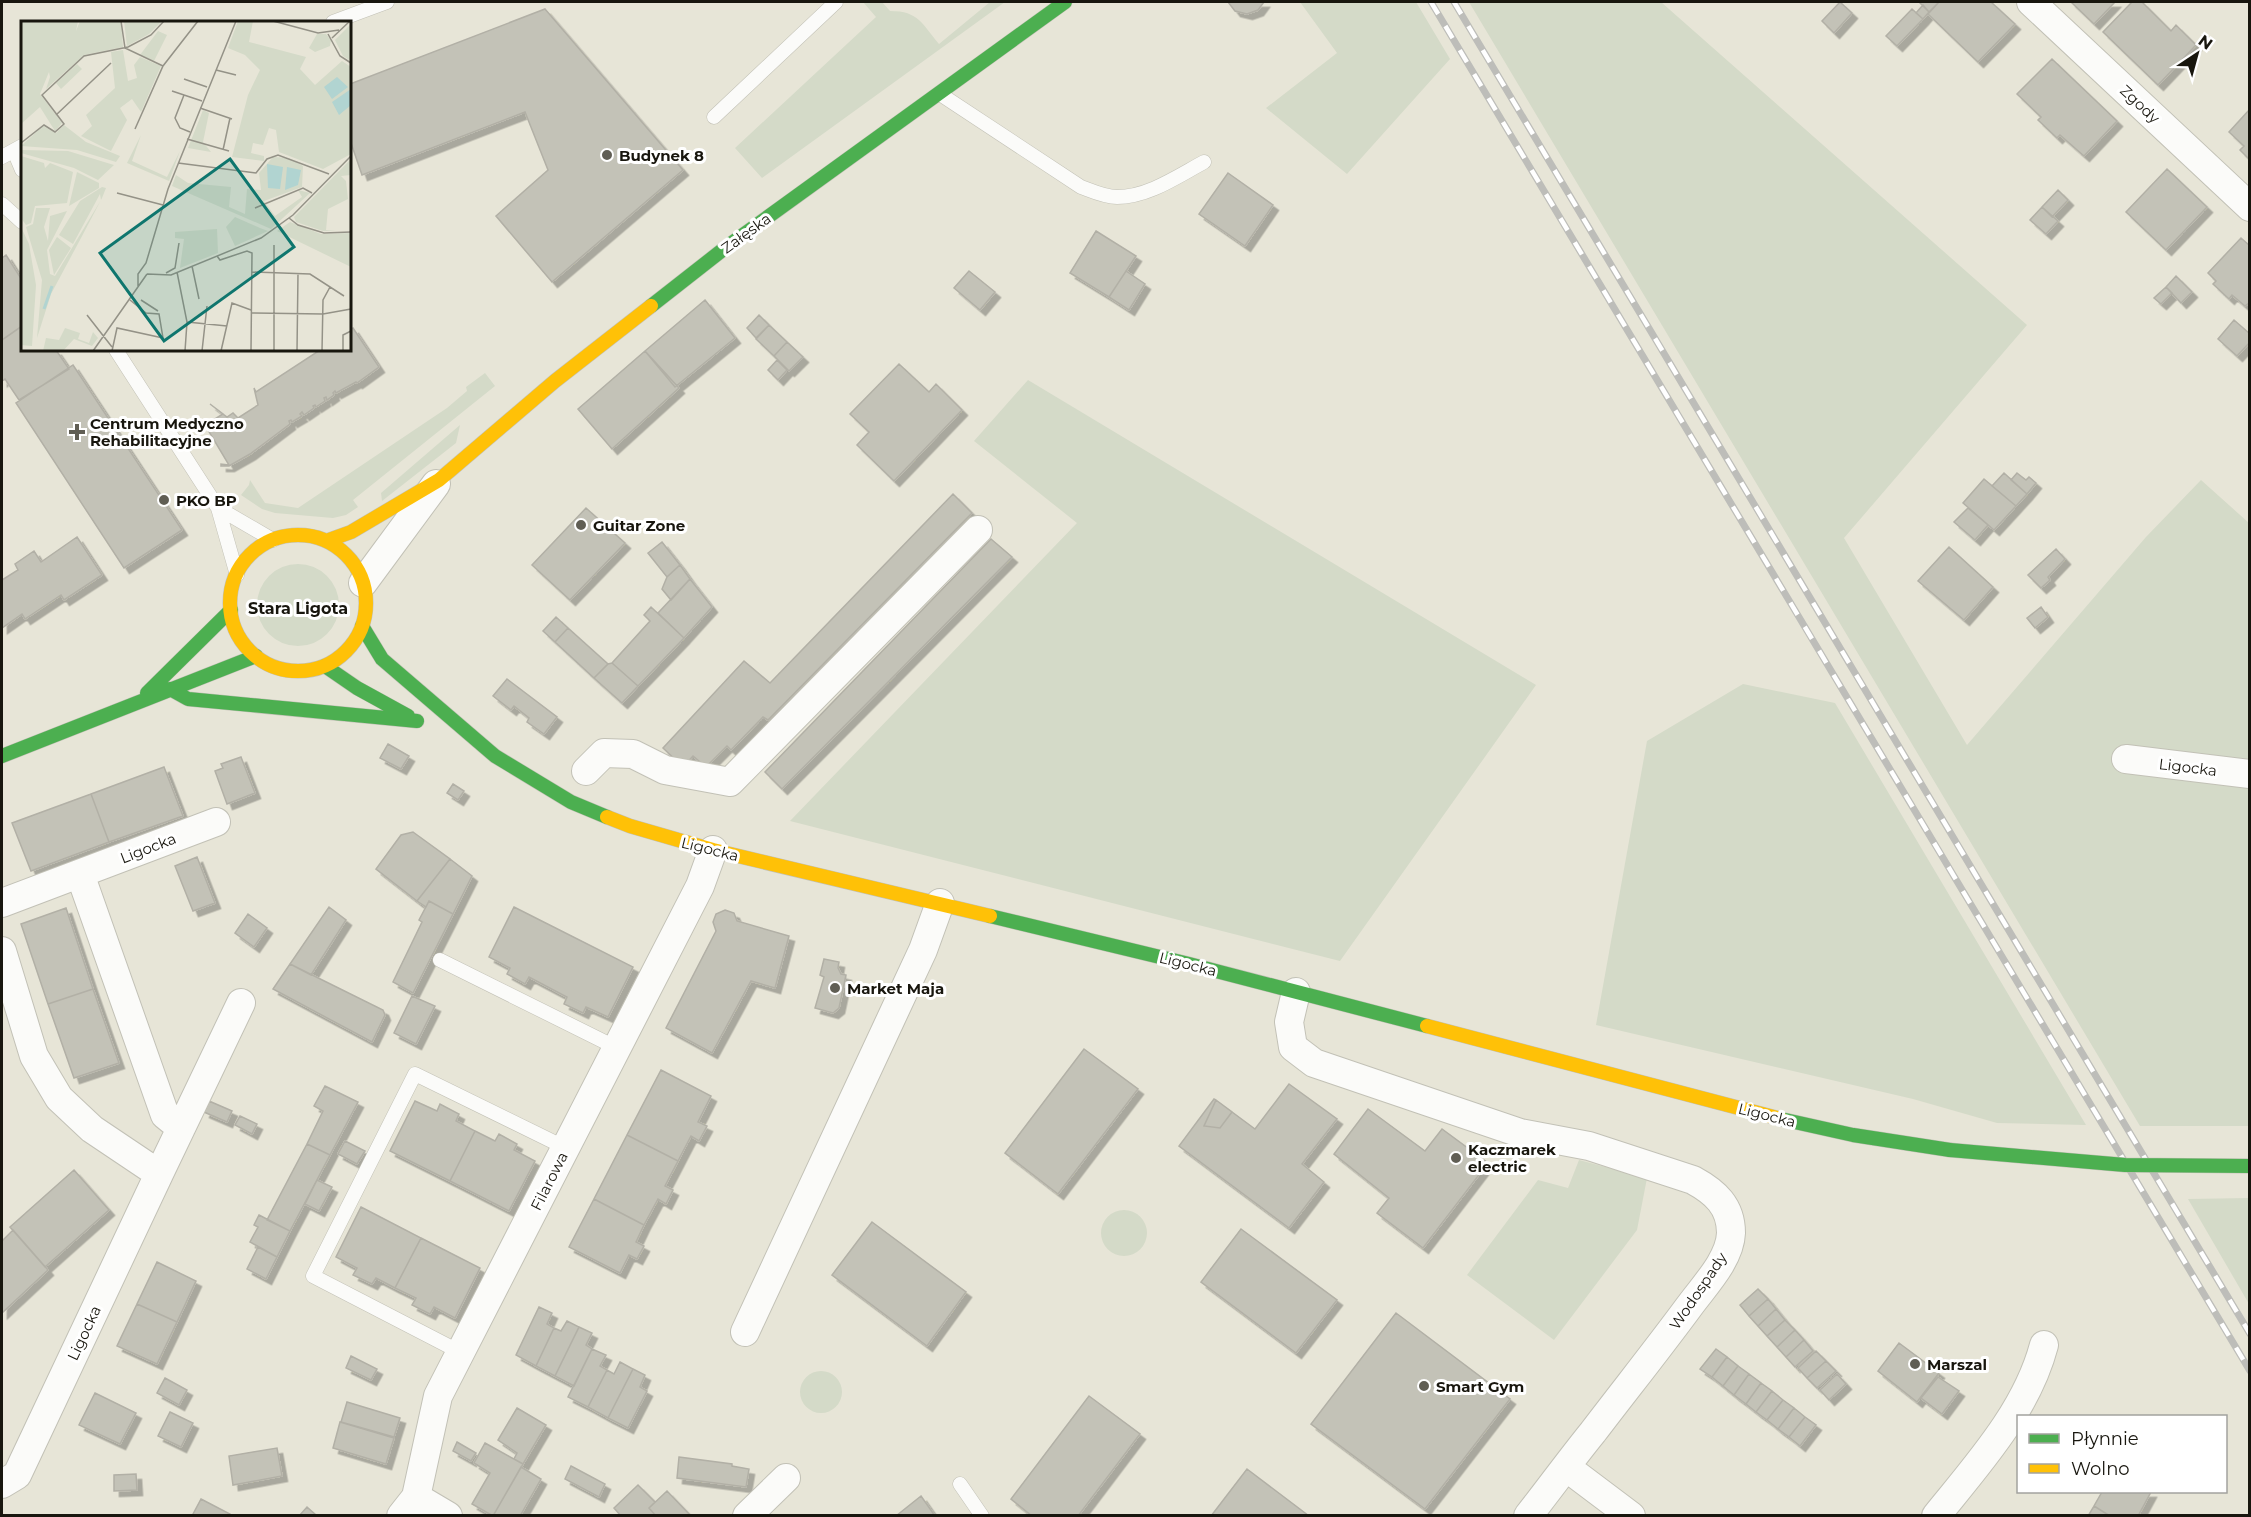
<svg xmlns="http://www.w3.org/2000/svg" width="2251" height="1517" font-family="Montserrat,sans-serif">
<defs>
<filter id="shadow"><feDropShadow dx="5.5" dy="5.5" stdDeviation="0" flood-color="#0004"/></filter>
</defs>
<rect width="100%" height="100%" fill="#e7e5d7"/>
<!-- green -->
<path fill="#d4dac8" d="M863,2H882L890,11C919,11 922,24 939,44L990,2H1005L762,178L735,148L876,17Z
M1300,2H1416L1450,59L1347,174L1266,108L1337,53Z
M1469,2H1661L2027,325L1844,538L1967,745L2146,537L2201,480L2249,523V1126H2140Z
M485,373L495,386L353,500L358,507L346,515L333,518L275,513L262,509L241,495L249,485L250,480L265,503L298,508L447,408L467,391L466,387Z
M1028,380L1536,685L1340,961L790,821L1077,523L974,441Z
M460,425L456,443L382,501L381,493Z
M257 605a41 41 0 1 1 82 0a41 41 0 1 1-82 0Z
M1743,684L1835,703L2086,1125L1997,1123L1913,1099L1596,1025L1647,741Z
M1579,1160L1647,1178L1637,1230L1554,1340L1467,1275L1538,1180L1568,1188Z
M2249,1198H2250L2249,1304L2188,1199Z
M1101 1233a23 23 0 1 1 46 0a23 23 0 1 1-46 0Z
M800 1392a21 21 0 1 1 42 0a21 21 0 1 1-42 0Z"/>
<!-- building -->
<path fill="#c3c2b7" stroke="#b2b0a6" stroke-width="1.5" filter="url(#shadow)" d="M1228,2H1264L1258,10L1247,14L1235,11Z
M1840,2L1852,13L1834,33L1822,21Z
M1919,2H1939L1929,12Z
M1939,2H1991L2015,24L1978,62L1928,14Z
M2071,2H2115L2094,24Z
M2132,2H2142L2171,31L2176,25L2196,45L2158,85L2103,32Z
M1923,5L1929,12L1923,19L1916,13Z
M545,9L683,170L552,282L496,216L548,170L525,112L362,175L350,140V84Z
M1912,9L1923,19L1897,46L1886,36Z
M2052,59L2117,121L2084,156L2060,135L2057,138L2038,120L2041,117L2017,94Z
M2250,109V160L2240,150L2244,146L2229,132Z
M2167,169L2207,207L2166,250L2126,212Z
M1228,173L1273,205L1245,246L1199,214Z
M2058,190L2068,200L2052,217L2042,207Z
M2042,207L2058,221L2046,234L2030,220Z
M1096,231L1136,256L1109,297L1070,273Z
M2241,238L2250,246V302L2245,306L2232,295L2229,299L2213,284L2216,281L2208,273Z
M6,255L22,280V326L2,340V258Z
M969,271L995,292L980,310L954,288Z
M1126,271L1145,284L1129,310L1109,297Z
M2176,276L2192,292L2181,303L2166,287Z
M2166,287L2172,293L2161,304L2154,298Z
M705,300L735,338L675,387L645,351Z
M759,315L769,325L756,338L747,328Z
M2234,320L2250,334V342L2237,356L2218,339Z
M769,325L787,342L774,356L756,339Z
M22,326V350H56L69,369L19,400L5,379L2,381V340Z
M353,328L379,367L357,383L356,382L336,393L335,391L333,393L334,395L327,400L326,397L324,398L325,401L316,407L315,405L313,406L314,408L304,415L302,412L300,414L302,416L292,422L291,420L289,421L290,424L250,454L229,466H221V464L229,465L205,425L223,414L210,404L227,417L233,413L238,418L258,405L254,388L256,392L320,350H350V330Z
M787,342L803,357L789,371L774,356Z
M645,351L679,388L612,449L578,409Z
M777,360L787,370L778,380L768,370Z
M899,364L929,392L936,384L962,410L894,481L857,445L869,432L850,414Z
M73,365L182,530L124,568L16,403Z
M2004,473L2027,494L2016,506L1992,486Z
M2017,473L2026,480L2029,477L2036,483L2027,494L2011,480Z
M1984,479L2016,506L1994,530L1963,503Z
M953,494L972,513L768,720L763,717L731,750L727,746L706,767L693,756L683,767L663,748L744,661L770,683Z
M586,508L625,543L570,600L532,565Z
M1968,508L1988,525L1975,540L1954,522Z
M77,537L102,575L64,600L61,595L25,619L22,614L2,628V580L18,570L15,564L34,551L41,562Z
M991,539L1012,557L782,789L765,772Z
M662,542L680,565L667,577L648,553Z
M1949,547L1993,587L1964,620L1918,581Z
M2056,549L2065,559L2048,577L2050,580L2041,588L2028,575Z
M680,565L690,579L671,600L662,589L667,577Z
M690,579L712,607L684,638L658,613Z
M651,607L684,638L638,686L612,663L650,621L644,615Z
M2041,607L2048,617L2035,628L2027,618Z
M556,617L568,628L555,642L543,631Z
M568,628L608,664L594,678L555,642Z
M612,663L638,686L622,703L594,678L608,664Z
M507,679L557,717L544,734L527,722L529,718L514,706L511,710L493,696Z
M388,744L409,756L401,769L380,758Z
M241,757L255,793L227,804L215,771L223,768L221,764Z
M164,767L183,816L109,842L91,794Z
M453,784L464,791L458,800L447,793Z
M91,794L109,842L31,871L12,823Z
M413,832L450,859L417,901L376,869L401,835Z
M197,857L215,903L193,911L175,866Z
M450,859L472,876L453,914L429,901L426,907L417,901Z
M429,901L453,914L413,993L393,982L422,922L419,920Z
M329,907L346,920L311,975L290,964Z
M514,907L633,967L608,1017L586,1007L583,1013L564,1004L567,997L529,977L525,984L507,974L510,968L489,957Z
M66,908L93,989L48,1004L21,924Z
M725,910L734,913L737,921L789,936L775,988L751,981L712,1053L666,1028L716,931L713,922L716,914Z
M248,914L267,928L254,947L235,933Z
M824,959L839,962L838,968L841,974L846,975L839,1008L833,1013L815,1008L824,977L820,975Z
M290,964L383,1010L385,1015L372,1042L273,989Z
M93,989L119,1063L74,1078L48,1004Z
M412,996L435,1006L416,1044L394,1033Z
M1084,1049L1138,1089L1058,1194L1005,1153Z
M661,1070L711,1096L698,1122L707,1126L699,1141L691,1136L678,1161L627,1135Z
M1289,1084L1337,1119L1302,1164L1324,1182L1289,1228L1179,1146L1214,1099L1216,1100L1204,1126L1220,1128L1232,1112L1255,1129Z
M325,1086L358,1102L330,1155L307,1144L323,1111L314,1106Z
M1216,1100L1232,1112L1220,1128L1204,1126Z
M209,1101L232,1111L227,1122L204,1112Z
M415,1101L437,1111L440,1104L459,1114L456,1121L475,1131L450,1181L390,1151Z
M1368,1109L1425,1151L1442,1129L1488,1163L1423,1248L1377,1213L1389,1198L1334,1154Z
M240,1116L257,1124L252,1134L235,1125Z
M475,1131L495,1141L499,1134L517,1144L514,1150L535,1161L509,1211L450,1181Z
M627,1135L678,1161L665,1186L673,1190L666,1204L658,1199L644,1225L594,1199Z
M345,1141L365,1151L357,1164L338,1154Z
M307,1144L330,1155L290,1231L267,1220Z
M74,1170L109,1210L45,1267L10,1227Z
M317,1180L332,1187L319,1211L305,1204Z
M594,1199L644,1225L636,1242L644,1246L637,1259L629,1255L620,1273L569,1247Z
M361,1207L421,1238L395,1288L376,1278L372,1284L353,1275L357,1268L336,1257Z
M259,1215L290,1231L277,1257L250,1242L258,1227L254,1225Z
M872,1222L966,1292L927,1346L832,1275Z
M1241,1229L1337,1300L1296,1353L1201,1282Z
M13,1230L48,1270L2,1313V1241Z
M421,1238L480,1268L455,1318L434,1307L430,1314L412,1305L416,1298L395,1288Z
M258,1247L277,1257L266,1279L247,1269Z
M157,1262L196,1281L177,1322L137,1304Z
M1758,1289L1768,1299L1749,1316L1740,1305Z
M1768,1299L1776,1309L1758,1326L1749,1316Z
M137,1304L177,1322L157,1364L117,1346Z
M539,1307L552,1313L547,1324L554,1328L536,1366L516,1355Z
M1776,1309L1785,1320L1767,1336L1758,1326Z
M1396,1313L1510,1399L1425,1509L1311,1424Z
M1785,1320L1795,1330L1777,1347L1767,1336Z
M567,1321L579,1327L555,1376L536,1366L554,1328L561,1331Z
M579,1327L592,1333L586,1345L592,1349L574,1386L555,1376Z
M1795,1330L1804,1340L1786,1357L1777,1347Z
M1804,1340L1813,1351L1795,1367L1786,1357Z
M1899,1343L1939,1373L1917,1402L1878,1371Z
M592,1349L606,1355L600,1366L607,1370L588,1407L568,1397Z
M1716,1349L1727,1357L1712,1377L1700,1369Z
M1816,1351L1826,1361L1807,1378L1798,1368Z
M351,1356L377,1369L371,1380L346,1368Z
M1727,1357L1738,1366L1723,1386L1712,1377Z
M1826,1361L1836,1371L1817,1388L1807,1378Z
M620,1362L633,1369L608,1418L588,1407L607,1370L614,1374Z
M1738,1366L1749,1374L1734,1395L1723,1386Z
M633,1369L645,1375L640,1387L647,1391L628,1428L608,1418Z
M1749,1374L1761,1383L1746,1404L1734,1395Z
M1837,1374L1846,1384L1829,1400L1820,1390Z
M1938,1377L1959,1391L1942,1414L1921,1398Z
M165,1378L187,1390L179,1405L157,1393Z
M1761,1383L1772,1391L1756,1412L1746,1404Z
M1772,1391L1783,1400L1767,1420L1756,1412Z
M95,1393L136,1413L120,1444L79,1425Z
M1089,1396L1140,1434L1078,1516H1032L1011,1499Z
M1783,1400L1794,1408L1778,1429L1767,1420Z
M347,1402L400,1418L394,1437L341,1422Z
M517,1408L546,1425L523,1464L514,1459L517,1453L498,1440Z
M1794,1408L1805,1417L1789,1437L1778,1429Z
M170,1412L193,1423L181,1447L158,1436Z
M1805,1417L1816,1425L1800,1446L1789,1437Z
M340,1422L394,1438L386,1464L333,1448Z
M457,1442L476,1453L471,1461L453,1451Z
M485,1443L523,1464L493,1516L472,1504L490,1473L474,1463Z
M277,1448L282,1476L233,1485L229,1456Z
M679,1457L732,1464V1466L749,1469L746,1487L677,1478Z
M571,1466L605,1484L599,1497L565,1479Z
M521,1467L541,1479L520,1516H493Z
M1247,1469L1309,1516H1211Z
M136,1474L137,1490L114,1491V1475Z
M638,1485L655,1502L649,1508L656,1516H621L614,1508Z
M667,1491L691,1516H656L649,1508Z
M2102,1492H2151L2138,1516H2110L2094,1506Z
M921,1496L935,1516H896Z
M201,1499L230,1514L229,1516H192Z
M2094,1506L2110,1516H2088Z
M307,1507L317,1516H299Z"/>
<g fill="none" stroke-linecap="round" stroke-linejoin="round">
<defs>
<path id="lane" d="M333,22L387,2
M940,94L1081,187C1092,191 1104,197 1117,197C1148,197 1178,176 1204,162
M714,117L836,2
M14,151L22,170
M2,157L22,146
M2,204L22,222
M116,350L218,508
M237,575L218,508L273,540
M440,960L617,1048
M460,1352L313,1276L415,1074L566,1148
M960,1484L982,1516"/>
<path id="street" d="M2031,2L2250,207
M363,583L436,484
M2126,759L2250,774
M586,771L604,753L633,754L665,770L730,782L978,530
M80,874L165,1115L181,1128
M2,903L216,822
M2,951L34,1056L59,1098L92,1129L159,1174L17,1475L2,1484
M1296,992L1289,1022L1293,1047L1314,1063L1520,1133L1589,1146L1693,1180C1715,1192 1731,1206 1731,1233C1730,1260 1703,1287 1688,1308C1657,1350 1625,1390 1593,1432C1571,1459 1550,1488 1528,1516
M159,1174L241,1003
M745,1332L923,950L940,903
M1566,1467L1631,1516
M416,1497L448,1516
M401,1516L416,1497L438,1396L700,886L713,850
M747,1516L786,1478
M1936,1516C1978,1464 2027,1410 2044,1345"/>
<path id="fast" d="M651,306L725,248L1065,2
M362,626L382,659L495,756L571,802L607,817
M325,666L357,688L408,716
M170,689L188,699L417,721
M147,693L231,610
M2,756L256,656
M990,916L1189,964L1427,1026
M1781,1119L1853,1135L1950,1150"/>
<path id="slow" d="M230 603a68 68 0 1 1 136 0a68 68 0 1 1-136 0Z
M326,541L351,532L439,480L555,381L651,306
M607,817L630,826L713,850L990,916
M1427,1026L1781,1119"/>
</defs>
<!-- lane casing -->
<use href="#lane" stroke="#c2c1b6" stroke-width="15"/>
<!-- street casing -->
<use href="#street" stroke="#c2c1b6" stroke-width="30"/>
<!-- fast casing -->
<use href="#fast" stroke="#c2c1b6" stroke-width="15"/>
<!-- slow casing -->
<use href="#slow" stroke="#c2c1b6" stroke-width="15"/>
<!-- lane -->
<use href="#lane" stroke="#fbfbf9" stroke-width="14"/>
<!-- street -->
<use href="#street" stroke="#fbfbf9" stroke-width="28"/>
<!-- fast -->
<use href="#fast" stroke="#4caf50" stroke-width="14"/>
<!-- slow -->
<use href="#slow" stroke="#ffc107" stroke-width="14"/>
<defs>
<path id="rail" d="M1431,2L2250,1371
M1454,2L2250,1334"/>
</defs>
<!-- rail casing -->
<use href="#rail" stroke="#bdbdb9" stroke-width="7"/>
<!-- rail -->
<use href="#rail" stroke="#fff" stroke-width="4.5" stroke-dasharray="14" stroke-linecap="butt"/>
<defs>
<path id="fast-bridge" d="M1950,1150L2125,1165L2250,1166"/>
</defs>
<!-- fast-bridge casing -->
<use href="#fast-bridge" stroke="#c2c1b6" stroke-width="15" stroke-linecap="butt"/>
<!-- fast-bridge -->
<use href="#fast-bridge" stroke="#4caf50" stroke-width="14"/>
</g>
<!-- markers -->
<g fill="#605e54" stroke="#fff" stroke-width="2">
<circle cx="607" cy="155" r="6"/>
<path d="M74 423h6v6h6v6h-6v6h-6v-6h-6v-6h6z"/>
<circle cx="164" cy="500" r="6"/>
<circle cx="581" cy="525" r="6"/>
<circle cx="835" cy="988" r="6"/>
<circle cx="1456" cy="1158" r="6"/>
<circle cx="1915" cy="1364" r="6"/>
<circle cx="1424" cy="1386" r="6"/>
</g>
<g text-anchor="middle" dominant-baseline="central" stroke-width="6" stroke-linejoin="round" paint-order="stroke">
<!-- street labels -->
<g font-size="15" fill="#18160e" stroke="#fff">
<text transform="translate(2140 104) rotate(43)">Zgody</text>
<text transform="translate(746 233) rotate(-36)">Załęska</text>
<text transform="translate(2188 767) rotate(7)">Ligocka</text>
<text transform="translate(148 848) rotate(-21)">Ligocka</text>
<text transform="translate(710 849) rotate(14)">Ligocka</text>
<text transform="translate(1188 964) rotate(14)">Ligocka</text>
<text transform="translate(1767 1115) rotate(14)">Ligocka</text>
<text transform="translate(549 1181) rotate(-63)">Filarowa</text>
<text transform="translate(1698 1291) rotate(-56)">Wodospady</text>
<text transform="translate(84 1333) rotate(-65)">Ligocka</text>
</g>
<!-- poi labels -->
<g font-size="15" font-weight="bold" fill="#18160e" stroke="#fff" text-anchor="start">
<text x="619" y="155">Budynek 8</text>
<text x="90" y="423">Centrum Medyczno<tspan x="90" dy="17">Rehabilitacyjne</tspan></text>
<text x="176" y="500">PKO BP</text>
<text x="593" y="525">Guitar Zone</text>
<text x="847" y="988">Market Maja</text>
<text x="1468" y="1149">Kaczmarek<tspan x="1468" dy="17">electric</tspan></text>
<text x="1927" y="1364">Marszal</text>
<text x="1436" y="1386">Smart Gym</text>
</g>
<!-- neighbourhood labels -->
<g font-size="16" font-weight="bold" fill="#18160e" stroke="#fff">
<text x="298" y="608">Stara Ligota</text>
</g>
</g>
<!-- overview -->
<g transform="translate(21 21)">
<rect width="330" height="330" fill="#e7e5d7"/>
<path d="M0,0H57L55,10L59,0H100L102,26L63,34L25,68L29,56L28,51L19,73L41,102L34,110L19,86L0,103ZM103,0H141L128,13L106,25ZM217,0H232L228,21L285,36L279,48L294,64L321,40L330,46V133L302,148L258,131L255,109L248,107L242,124L232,122L230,132L243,135V140L211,136L227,74L239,49L224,34L207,27ZM330,3V40L322,35L314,19ZM137,10L146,14L133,40L119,34ZM296,13H305L310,19L309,25L294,31L288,27ZM102,29L107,60L116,57L113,44L119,36L140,45L120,91L111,78L99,87L106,99L90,130L60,115L71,105L65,94L94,67L90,31ZM56,43L61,48L40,68L35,62ZM182,89L188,92L182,121L190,131L167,127ZM43,104L65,121L99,135L95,141L56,129L0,125L22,105L35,112ZM120,114L111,140L146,156L159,130L148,160L106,142ZM0,129L47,130L93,144L77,159L53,147L0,132ZM0,135L23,142L24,147L29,142L52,151L46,182L14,185L10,202L5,204L0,197ZM252,136L268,137L282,145L281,166L243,180L254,195L281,176L277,169L289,172L250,208L151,165L155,154L167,162L210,166L208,186L224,193L226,168L240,169L238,152ZM330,138V154L320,155L325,160L327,178L307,188L305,209L315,210H302L275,201L273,196ZM56,151L78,162V167L48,185ZM81,166L85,167L81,177L60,217L30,273L16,317L21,259L5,206L12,203L15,187H29L23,206L27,220L29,195L46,190L26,229L29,253L34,255L80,179L79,173L52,223L38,214L59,180ZM214,196L239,207L247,210L214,225L205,206ZM269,201L300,213L330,212V246L256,210ZM0,206L8,223L15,264L11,325L0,324ZM196,208L197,232L159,247L163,218L154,217V211ZM36,216L50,227L33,254L28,229ZM44,307L59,312L57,318L68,322L72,311L77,317L71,325L53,318L42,330H22L25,317L38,319Z" fill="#d4dac8"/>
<path d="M316,56L327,66L311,78L303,66ZM330,68V84L318,94L311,81ZM246,143L262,146L259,168L247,167ZM266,146L280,149L277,164L264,169Z" fill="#b1d4d1"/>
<path fill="none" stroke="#b1d4d1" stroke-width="3" d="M23,288L31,265"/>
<path fill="none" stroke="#949287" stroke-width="1.5" d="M100,0L104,27L142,45M252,0L297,12L318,9M307,13L319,35L330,42M311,17L329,0M195,49L215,54M163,58L186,66M151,70L181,80M163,74L154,97L159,107L169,111M179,87L211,98M35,94L90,42M114,108L142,45L177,0M166,118L208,130M0,122L23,104L34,111L43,103L21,74L63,35L107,26L130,14L143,0M202,129L209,97M157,142L235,152L246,138L257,134L308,153M96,172L142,184M234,187L282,167L291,172M268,197L277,204L303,212L330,211M196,235L199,239L226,230L231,232L230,330M171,245L178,278M156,251L166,301L164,330M231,251L289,253L323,275M145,252L154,247L158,222M126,253L150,254L240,217L272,194L330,135M117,267V253L125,242L147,168L215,0M120,279L137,290M230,292L302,293L330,288M66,294L91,326M166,301L206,305M72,330L126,253M91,330L96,307L142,317L138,293L125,292L109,279M181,330L186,285M200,330L211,282L230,289M253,330V224M276,330L277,252M301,330L302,279L309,266M322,330V314L330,310"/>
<path fill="#0f766e" fill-opacity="0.15" stroke="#0f766e" stroke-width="3" d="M209,138L273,226L143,320L79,232Z"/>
<rect width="330" height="330" fill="none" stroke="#18160e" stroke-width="3"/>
</g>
<!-- border -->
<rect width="2251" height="1517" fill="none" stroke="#18160e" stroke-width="6"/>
<!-- legend -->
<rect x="2017" y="1415" width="210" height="78" fill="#ffffff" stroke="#a3a29f" stroke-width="1.5"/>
<rect x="2029" y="1434" width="30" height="9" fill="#4caf50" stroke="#a3a29f" stroke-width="1.5"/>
<text x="2071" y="1445" font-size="18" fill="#18160e">Płynnie</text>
<rect x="2029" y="1464" width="30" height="9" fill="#ffc107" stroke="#a3a29f" stroke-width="1.5"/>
<text x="2071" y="1475" font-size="18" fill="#18160e">Wolno</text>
<!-- north arrow -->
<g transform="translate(2197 54) rotate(36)" stroke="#ffffff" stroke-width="4.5" paint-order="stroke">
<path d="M0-4.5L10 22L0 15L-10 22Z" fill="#18160e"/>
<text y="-9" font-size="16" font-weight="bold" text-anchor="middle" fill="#18160e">N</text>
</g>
</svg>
